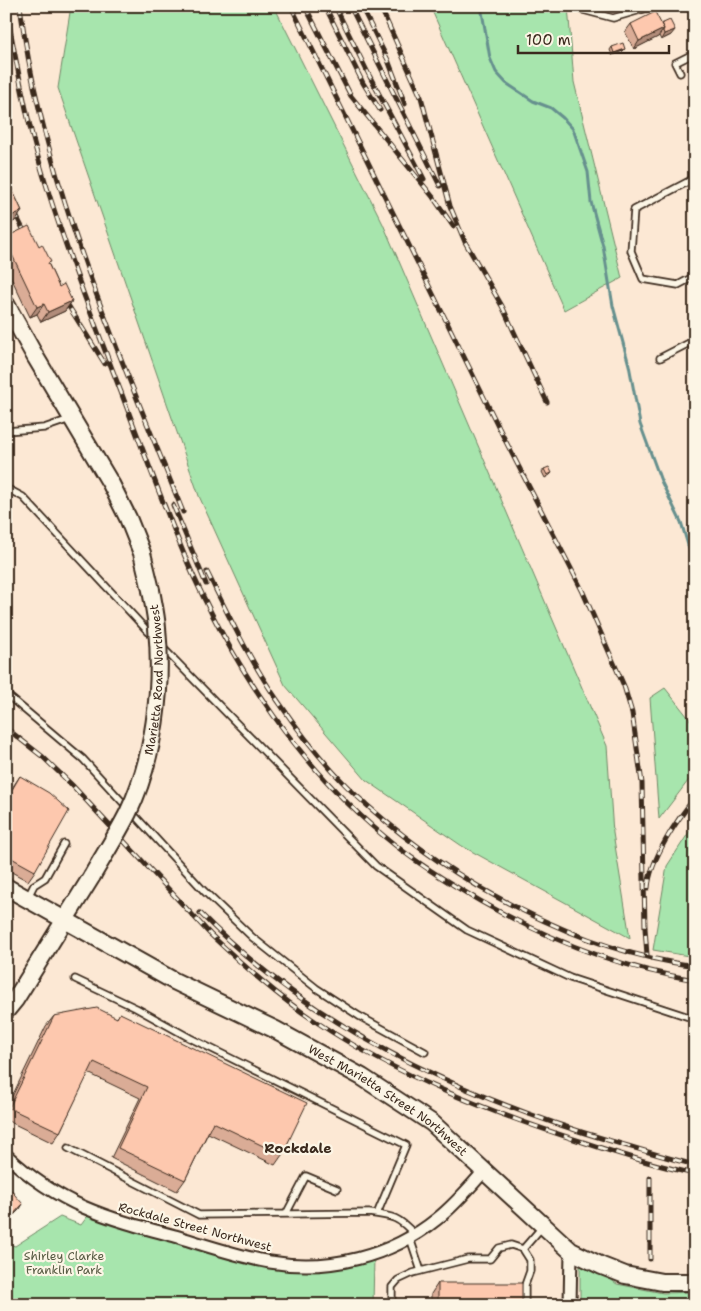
<svg xmlns="http://www.w3.org/2000/svg" width="701" height="1311" font-family="'Shantell Sans',sans-serif">
<rect width="100%" height="100%" fill="#fcf5e5"/>
<filter id="ink" filterUnits="userSpaceOnUse"><feTurbulence type="fractalNoise" baseFrequency=".02" numOctaves="2"/><feDisplacementMap in="SourceGraphic" scale="10" xChannelSelector="R" yChannelSelector="G"/><feConvolveMatrix kernelMatrix="1 2 1 2 8 2 1 2 1" color-interpolation-filters="sRGB"/></filter>
<g filter="url(#ink)">
<!-- built -->
<path fill="#fce8d4" d="M6,6H71L58,88L199,496L613,833L607,746L383,224L274,6H430L564,310L622,277L574,82L568,6H695V1292L663,1293L617,1284L580,1258V1305H373L374,1259L245,1262L83,1205L6,1159Z"/>
<!-- green -->
<path fill="#a7e5ad" stroke="#718866" d="M71,6H274L383,224L607,746L613,833L630,938L462,846L366,780L285,685L199,496L58,88Z
M430,6H568L574,82L622,278L564,310Z
M665,688L695,726V776L688,781L659,819L650,698Z
M695,823V957L653,950L667,866Z
M93,1209L245,1262L374,1258L373,1305H6V1243L15,1246L60,1217L81,1225Z
M580,1258L617,1284L663,1293L695,1292V1305H580Z"/>
<g fill="none" stroke-linecap="round" stroke-linejoin="round">
<!-- stream -->
<path stroke="#66908e" stroke-width="3" d="M481,6L490,58L496,72L506,83L533,101L551,108L563,118L573,129L588,172L591,202L603,246L613,306L629,365L640,424L661,481L681,522L695,568"/>
<defs>
<path id="lane" d="M578,6L579,9L613,18L654,6
M680,73L675,63L695,53
M695,178L634,210L631,251L643,279L678,285L695,276
M660,358L695,340
M6,431L44,428L70,419
M6,488L23,497L155,639
M163,648L376,866L467,930L570,978L695,1019
M6,694L83,759L204,891L252,937L316,988L359,1016L425,1052
M28,897L34,885L45,878L64,844
M75,979L136,1008L190,1038L406,1145L377,1214
M68,1148L199,1215L369,1213C393,1216 399,1217 415,1235
M286,1214L306,1176L337,1189
M410,1238L421,1271
M523,1249L543,1226
M392,1305V1287L398,1280L413,1273L468,1259H490L499,1248L511,1245L523,1249L530,1260V1271L525,1285V1305"/>
<path id="street" d="M6,1155C59,1205 106,1218 175,1236C205,1245 240,1257 270,1262C329,1272 390,1257 437,1219C455,1205 470,1187 485,1170
M570,1305L571,1251"/>
<g id="secondary">
<path d="M6,304L36,358L111,484L128,518L142,553L151,590"/>
<path id="s1" d="M6,887L174,981L276,1030L362,1077L432,1123L571,1251L602,1266L625,1275L662,1282H695"/>
<path d="M6,1011L15,1000L92,876"/>
</g>
</defs>
<!-- lane casing -->
<use href="#lane" stroke="#3b2a1e" stroke-width="9"/>
<!-- street casing -->
<use href="#street" stroke="#3b2a1e" stroke-width="15"/>
<!-- secondary casing -->
<use href="#secondary" stroke="#3b2a1e" stroke-width="20"/>
<!-- lane -->
<use href="#lane" stroke="#fcf5e5" stroke-width="5.5"/>
<!-- street -->
<use href="#street" stroke="#fcf5e5" stroke-width="11"/>
<!-- secondary -->
<use href="#secondary" stroke="#fcf5e5" stroke-width="16"/>
<defs>
<path id="rail" d="M20,6C43,183 117,348 183,512
M291,6L504,438L582,590L624,686L632,713L642,783L645,928L647,955
M305,6L351,96L433,197L453,226
M325,6L363,83L380,110
M335,6L370,77L424,179
M350,6L440,186
M361,6L388,60L405,104
M380,6L421,97L450,206L465,242L502,306L547,402
M6,7C14,51 22,95 33,139C56,225 89,309 121,392C142,448 163,504 186,559C232,666 303,773 395,845C421,866 451,884 480,901C547,939 619,968 695,980
M6,195L29,241
M61,294L105,364
M173,505L206,584
M207,572C229,616 250,661 278,701C304,739 334,777 369,807C456,884 579,951 695,966
M6,728L43,757L72,785L210,934C243,965 277,996 315,1021C397,1076 491,1113 586,1143C622,1155 658,1166 695,1174
M648,888C650,860 677,819 695,798
M200,913C312,1027 459,1096 611,1141C639,1149 666,1158 695,1165
M650,1178V1259"/>
</defs>
<!-- rail casing -->
<use href="#rail" stroke="#3b2a1e" stroke-width="5"/>
<!-- rail -->
<use href="#rail" stroke="#fcf5e5" stroke-width="3" stroke-dasharray="9" stroke-linecap="butt"/>
<defs>
<g id="secondary-bridge">
<path id="s2" d="M92,876C104,855 117,835 128,813C154,759 163,688 157,628C156,615 153,602 151,590"/>
</g>
</defs>
<!-- secondary-bridge casing -->
<use href="#secondary-bridge" stroke="#3b2a1e" stroke-width="20" stroke-linecap="butt"/>
<!-- secondary-bridge -->
<use href="#secondary-bridge" stroke="#fcf5e5" stroke-width="16"/>
</g>
<!-- wall -->
<path fill="#daac96" stroke="#3b2a1e" d="M600,6H612L608,13L599,7Z
M631,24H661L671,35L661,40L659,36L634,49L625,32Z
M612,47L623,51L612,55L610,50Z
M6,176L22,211L15,221L6,225Z
M6,237L49,265L59,287L72,301L65,311L41,322L37,314L30,317L6,267Z
M544,469L552,473L550,475L545,478L542,472Z
M20,776L35,871L28,881L6,869V797Z
M120,1013L282,1155L275,1165L208,1133L185,1180L177,1191L111,1158L140,1098L88,1073L60,1132L53,1143L6,1120V1109L46,1026L54,1016L117,1018Z
M438,1283L522,1305H431V1294Z"/>
<!-- shaded-wall -->
<path fill="#b18c7a" stroke="#3b2a1e" d="M664,29L658,37L634,49L639,41Z
M675,30L671,35L661,40L664,34Z
M625,49L623,51L612,55L614,53Z
M22,211L15,221L6,225V222L11,216Z
M72,301L65,311L41,322L48,312Z
M44,304L37,314L30,317L37,307Z
M23,1204L20,1209L6,1223L9,1219Z"/>
<!-- building -->
<path fill="#fdc8ae" stroke="#3b2a1e" d="M655,12L664,29L639,41L631,24Z
M670,20L675,30L664,34L663,31L664,29L661,24Z
M623,43L625,49L614,53L612,47Z
M6,176L22,211L11,216L7,209L6,210Z
M29,226L39,246L42,244L51,262L48,263L59,287L64,284L72,301L48,312L44,304L37,307L6,242V237Z
M549,467L552,473L547,475L544,469Z
M20,776L49,793L69,811L35,871L6,855V823L11,814L6,812V800Z
M6,902L11,904L6,913Z
M97,1008L117,1018L120,1013L307,1103L282,1155L213,1122L185,1180L118,1148L147,1087L94,1062L60,1132L9,1108L54,1016Z
M6,1186L15,1193L14,1194L23,1204L9,1219L6,1216Z
M438,1283H522V1305H438Z"/>
</g>
<g text-anchor="middle" dominant-baseline="central" stroke-width="4.5" stroke-linejoin="round" paint-order="stroke">
<!-- street labels -->
<g font-size="12" fill="#3b2a1e" stroke="#fcf5e5">
<text stroke="none"><textPath href="#s2" startOffset="210">Marietta Road Northwest</textPath></text>
<text stroke="none"><textPath href="#s1" startOffset="438">West Marietta Street Northwest</textPath></text>
<text transform="translate(195 1227) rotate(15)">Rockdale Street Northwest</text>
</g>
<!-- park labels -->
<g font-size="12" fill="#565942" stroke="#fcf5e5">
<text x="64" y="1256">Shirley Clarke<tspan x="64" dy="14">Franklin Park</tspan></text>
</g>
<!-- neighbourhood labels -->
<g font-size="14" font-weight="bold" fill="#3b2a1e" stroke="#fcf5e5">
<text x="298" y="1148">Rockdale</text>
</g>
</g>
<!-- margin -->
<rect width="701" height="1311" fill="none" stroke="#fcf5e5" stroke-width="25"/>
<rect x="12" y="12" width="676" height="1286" fill="none" stroke="#3b2a1e" stroke-width="2" filter="url(#ink)"/>
<!-- scale -->
<path d="M518 45v8h151v-8" fill="none" stroke="#3b2a1e" stroke-width="2.5"/>
<text x="526" y="45" font-size="15" fill="#3b2a1e" stroke="#fcf5e5" stroke-width="4" paint-order="stroke">100 m</text>
</svg>
